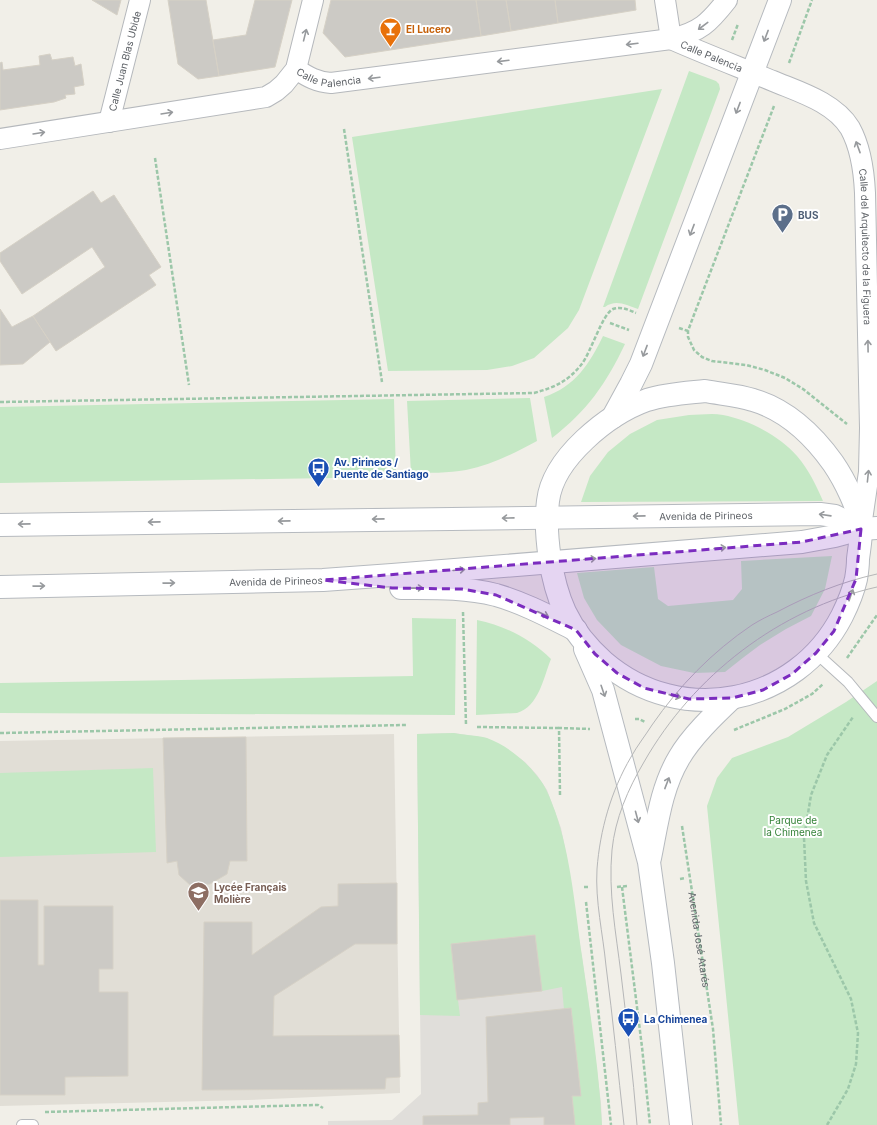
<svg xmlns="http://www.w3.org/2000/svg" width="877" height="1125" font-family="Inter,sans-serif">
<rect width="100%" height="100%" fill="#f1efe8"/>
<!-- industrial -->
<path fill="#e0deda" d="M454,733L486,738L504,747L525,762L537,775L547,790L561,828L567,858L588,998L601,1103L602,1125H328V1121L392,1120L421,1094L417,734Z"/>
<!-- education -->
<path fill="#e1ded6" d="M394,734L400,1093L248,1100L0,1106V741Z"/>
<!-- green -->
<path fill="#c5e8c5" d="M689,71L716,81L719,84L720,89L638,309C626,305 616,299 605,307H603Z
M662,89L579,310L568,328L534,358L512,366L487,370L388,371L352,137Z
M603,336L625,344C606,384 587,411 552,438L544,397C575,387 590,363 603,336Z
M530,398L537,441C515,453 491,465 466,470C448,473 429,473 411,473L407,401Z
M394,399L396,477L0,483V407Z
M689,415C700,415 712,413 723,415C749,420 780,436 797,456C809,470 816,485 823,501L581,502L590,476L608,452L630,434L657,420Z
M832,556L825,589L811,616L786,629L760,645L744,657L725,672L694,673L661,666L621,645L597,620L584,598L577,573L654,567L658,599L668,606L733,600L742,589L741,561Z
M412,618L456,619L455,715L0,713V683L413,676Z
M477,620C506,626 530,639 551,659C543,679 539,706 517,713L476,715Z
M877,681V1125H739L707,806L717,778L732,758L788,737L846,702Z
M454,733C464,735 476,735 487,738C506,745 525,760 537,776C546,786 550,798 555,811C571,857 575,908 582,956C590,1012 599,1069 602,1125H575L572,1096L581,1095L571,1009L564,1010L562,987L542,991L535,935L451,944L460,1016L420,1015L417,734Z
M153,768L156,852L0,857V773Z"/>
<!-- building -->
<path fill="#cccac5" stroke="#d6d1c6" d="M92,0H121L117,15Z
M168,0H206L219,76L198,79L178,64Z
M255,0H292L275,67L219,76L213,40L246,35Z
M331,0H476L481,36L345,57L323,33Z
M476,0H506L511,31L481,36Z
M506,0H555L558,23L511,31Z
M555,0H635L636,10L558,23Z
M50,54L52,60L73,57L75,66L81,64L84,85L74,87L75,94L65,95L66,98L54,102L0,110V63L2,62L3,70L40,65L39,56Z
M93,191L101,203L114,195L161,267L149,275L156,285L56,351L33,316L105,267L92,247L22,294L0,261V253Z
M0,309L12,327L33,316L50,342L23,364L0,365Z
M246,737L247,861H230L227,874L210,884L190,885L179,875L177,861L167,863L163,738Z
M397,883V944H355L274,996L273,1036L399,1035L400,1077L386,1078L385,1089L202,1090L204,922H252V955L321,907L338,906V884Z
M0,900H38V965H44V906H113V969H99V992H128V1076L65,1077V1095H0Z
M535,935L542,991L457,1000L451,944Z
M571,1008L581,1096H572L575,1125H544V1117L510,1118V1125H423V1116L478,1115V1103L488,1102L486,1017Z"/>
<g fill="none" stroke-linecap="round" stroke-linejoin="round">
<defs>
<path id="service" d="M816,653L848,682L877,717
M22,1125H33"/>
<g id="minor">
<path d="M665,0L671,39"/>
<path id="s2" d="M671,39C705,54 739,67 773,81C799,92 834,102 850,128C861,148 864,171 865,193L870,428L869,472L861,527"/>
<path id="s3" d="M296,69C308,77 317,82 331,83L671,39C700,32 709,23 727,0"/>
<path id="s4" d="M109,122L140,0"/>
<path d="M0,139L266,97L276,91L284,84L296,69L313,0"/>
</g>
<g id="secondary">
<path d="M705,391C721,394 738,395 753,400C787,410 813,435 833,463C844,479 860,510 861,530C861,540 859,550 858,559C858,566 857,573 856,579C853,592 848,604 842,616C796,705 681,728 604,662C588,648 574,631 565,612C551,581 544,535 548,501C553,458 608,414 647,400C666,394 686,393 705,391Z"/>
<path d="M613,417L631,384L641,364L780,0"/>
<path id="s5" d="M0,525L820,514L835,516L861,529"/>
<path id="s6" d="M0,587L323,580L392,575L802,542L835,536L861,529L877,528"/>
<path d="M401,588C433,588 465,587 496,595C524,603 550,617 576,630"/>
<path d="M585,649L603,690L649,862L663,963L681,1125"/>
<path d="M650,858C657,824 661,788 679,758C691,737 714,715 732,698"/>
</g>
</defs>
<!-- service casing -->
<use href="#service" stroke="#b5b8bc" stroke-width="12"/>
<!-- minor casing -->
<use href="#minor" stroke="#b5b8bc" stroke-width="22"/>
<!-- secondary casing -->
<use href="#secondary" stroke="#b6babf" stroke-width="24"/>
<!-- path -->
<g stroke="#9cc7a9" stroke-width="2.5" stroke-dasharray="4 2" stroke-linecap="butt">
<path d="M732,40L738,24"/>
<path d="M789,63L812,0"/>
<path d="M774,106L692,320L688,331V337L694,350L702,357L712,361L746,365L765,370L785,378L803,389L847,424"/>
<path d="M344,129L382,382"/>
<path d="M155,158L189,385"/>
<path d="M610,323L629,330"/>
<path d="M679,328L688,331"/>
<path d="M0,402L534,393C555,387 567,382 581,365C591,353 602,314 613,309C621,306 629,310 636,313"/>
<path d="M463,612L466,725"/>
<path d="M847,658L877,615"/>
<path d="M635,719H639L645,722"/>
<path d="M477,727L559,728"/>
<path d="M734,730L785,709L812,694L823,684"/>
<path d="M0,733L406,725"/>
<path d="M560,795L559,728L590,729"/>
<path id="s1" d="M682,826L713,1029L721,1125"/>
<path d="M680,879L686,878"/>
<path d="M584,887H590"/>
<path d="M617,887L627,886"/>
<path d="M622,887L642,1047L650,1125"/>
<path d="M586,902L611,1125"/>
<path d="M45,1112L314,1105H318L323,1108"/>
<path d="M827,1125L848,1089L856,1064L858,1033L851,999L814,923L806,881L804,838L811,795L827,755L853,717"/>
</g>
<!-- service -->
<use href="#service" stroke="#fff" stroke-width="10"/>
<!-- minor -->
<use href="#minor" stroke="#fff" stroke-width="20"/>
<!-- secondary -->
<use href="#secondary" stroke="#fff" stroke-width="22"/>
<!-- tram -->
<path stroke="#b6b7b8" stroke-width="1" d="M624,1125C618,1072 613,1019 606,966C603,934 595,901 597,869C600,830 611,791 631,757C637,746 645,736 652,725C679,686 712,652 752,625C760,620 768,616 777,612C809,595 841,582 877,574
M637,1125C633,1075 627,1024 621,974C616,933 608,892 612,850C615,819 628,789 644,762C693,676 779,609 877,587"/>
</g>
<!-- one-way arrows -->
<defs><path id="oneway-shaft" d="M-6 0H5M1.5-3L5.5 0L1.5 3" fill="none" stroke-width="1.6" stroke-linecap="round" stroke-linejoin="round"/></defs>
<g stroke="#979a9d">
<use href="#oneway-shaft" transform="translate(703 26) rotate(143)"/>
<use href="#oneway-shaft" transform="translate(305 35) rotate(-76)"/>
<use href="#oneway-shaft" transform="translate(766 36) rotate(111)"/>
<use href="#oneway-shaft" transform="translate(632 44) rotate(173)"/>
<use href="#oneway-shaft" transform="translate(503 61) rotate(173)"/>
<use href="#oneway-shaft" transform="translate(374 78) rotate(173)"/>
<use href="#oneway-shaft" transform="translate(738 108) rotate(111)"/>
<use href="#oneway-shaft" transform="translate(167 113) rotate(-9)"/>
<use href="#oneway-shaft" transform="translate(39 133) rotate(-9)"/>
<use href="#oneway-shaft" transform="translate(858 147) rotate(-110)"/>
<use href="#oneway-shaft" transform="translate(692 230) rotate(111)"/>
<use href="#oneway-shaft" transform="translate(868 346) rotate(-91)"/>
<use href="#oneway-shaft" transform="translate(645 351) rotate(111)"/>
<use href="#oneway-shaft" transform="translate(868 476) rotate(-84)"/>
<use href="#oneway-shaft" transform="translate(825 515) rotate(-172)"/>
<use href="#oneway-shaft" transform="translate(639 516) rotate(179)"/>
<use href="#oneway-shaft" transform="translate(508 518) rotate(179)"/>
<use href="#oneway-shaft" transform="translate(378 519) rotate(179)"/>
<use href="#oneway-shaft" transform="translate(284 521) rotate(179)"/>
<use href="#oneway-shaft" transform="translate(154 522) rotate(179)"/>
<use href="#oneway-shaft" transform="translate(24 524) rotate(179)"/>
<use href="#oneway-shaft" transform="translate(720 548) rotate(-5)"/>
<use href="#oneway-shaft" transform="translate(590 559) rotate(-5)"/>
<use href="#oneway-shaft" transform="translate(459 570) rotate(-5)"/>
<use href="#oneway-shaft" transform="translate(169 583) rotate(-1)"/>
<use href="#oneway-shaft" transform="translate(39 586) rotate(-1)"/>
<use href="#oneway-shaft" transform="translate(417 588) rotate(-1)"/>
<use href="#oneway-shaft" transform="translate(851 595) rotate(-71)"/>
<use href="#oneway-shaft" transform="translate(543 614) rotate(24)"/>
<use href="#oneway-shaft" transform="translate(603 691) rotate(71)"/>
<use href="#oneway-shaft" transform="translate(675 696) rotate(13)"/>
<use href="#oneway-shaft" transform="translate(667 783) rotate(-69)"/>
<use href="#oneway-shaft" transform="translate(637 817) rotate(75)"/>
</g>
<!-- marked area -->
<path fill="#7b2cbf" fill-opacity="0.2" stroke="#7b2cbf" stroke-width="3" stroke-dasharray="8 5" stroke-linejoin="round" d="M861,529L856,579L834,631L816,653L792,674L763,690L732,698L689,699L644,688L617,673L595,654L576,630L496,595L462,589L392,588L323,580L802,542Z"/>
<!-- icons -->
<defs>
<symbol id="bar-pin" viewBox="-11 -11 22 30"><path d="M0 17L-7.5 6A9.5 9.5 0 1 1 7.5 6Z" fill="#e8710a" stroke="#fff"/><path d="M-6-5H6L.8 .8V4.5H3.5V6h-7V4.5H-.8V.8Z" fill="#fff"/></symbol>
<symbol id="parking-pin" viewBox="-11 -11 22 30"><path d="M0 17L-7.5 6A9.5 9.5 0 1 1 7.5 6Z" fill="#5c6f8a" stroke="#fff"/><path d="M-3.5-5.5H1a3.5 3.5 0 0 1 0 7H-1V5.5H-3.5ZM-1-3.4V-.6H.8a1.4 1.4 0 0 0 0-2.8Z" fill="#fff"/></symbol>
<symbol id="bus-pin" viewBox="-11 -11 22 30"><path d="M0 17L-7.5 6A9.5 9.5 0 1 1 7.5 6Z" fill="#1a4fb4" stroke="#fff"/><path d="M-5-6H5V4H4V6H2V4H-2V6H-4V4H-5ZM-3.5-4V0h7V-4ZM-3.5 1.2v1.5H-2V1.2ZM2 1.2v1.5H3.5V1.2Z" fill="#fff"/></symbol>
<symbol id="school-pin" viewBox="-11 -11 22 30"><path d="M0 17L-7.5 6A9.5 9.5 0 1 1 7.5 6Z" fill="#8d6e63" stroke="#fff"/><path d="M0-5L7-2L0 1L-7-2ZM-4 1L0 2.5L4 1V4Q0 6-4 4Z" fill="#fff"/></symbol>
</defs>
<g fill-rule="evenodd">
<use href="#bar-pin" x="378" y="16" width="25" height="34"/>
<use href="#parking-pin" x="770" y="202" width="25" height="34"/>
<use href="#bus-pin" x="306" y="456" width="25" height="34"/>
<use href="#school-pin" x="186" y="880" width="25" height="34"/>
<use href="#bus-pin" x="616" y="1006" width="25" height="34"/>
</g>
<g text-anchor="middle" dominant-baseline="central" stroke-width="4" stroke-linejoin="round" paint-order="stroke">
<!-- food labels -->
<g font-size="10" font-weight="bold" fill="#c56008" stroke="#fff" text-anchor="start">
<text x="406" y="29">El Lucero</text>
</g>
<!-- street labels -->
<g font-size="10" fill="#5f6368" stroke="#fff">
<text stroke="none"><textPath href="#s2" startOffset="44">Calle Palencia</textPath></text>
<text stroke="none"><textPath href="#s4" startOffset="63">Calle Juan Blas Ubide</textPath></text>
<text stroke="none"><textPath href="#s3" startOffset="35">Calle Palencia</textPath></text>
<text stroke="none"><textPath href="#s2" startOffset="323">Calle del Arquitecto de la Figuera</textPath></text>
<text stroke="none"><textPath href="#s5" startOffset="706">Avenida de Pirineos</textPath></text>
<text stroke="none"><textPath href="#s6" startOffset="276">Avenida de Pirineos</textPath></text>
<text stroke="none"><textPath href="#s1" startOffset="115">Avenida José Atarés</textPath></text>
</g>
<!-- service labels -->
<g font-size="10" font-weight="bold" fill="#4e5e75" stroke="#fff" text-anchor="start">
<text x="798" y="215">BUS</text>
</g>
<!-- transit labels -->
<g font-size="10" font-weight="bold" fill="#164399" stroke="#fff" text-anchor="start">
<text x="334" y="462">Av. Pirineos /<tspan x="334" dy="12">Puente de Santiago</tspan></text>
<text x="644" y="1019">La Chimenea</text>
</g>
<!-- park labels -->
<g font-size="10" fill="#348238" stroke="#fff">
<text x="793" y="820">Parque de<tspan x="793" dy="12">la Chimenea</tspan></text>
</g>
<!-- education labels -->
<g font-size="10" font-weight="bold" fill="#785e54" stroke="#fff" text-anchor="start">
<text x="214" y="887">Lycée Français<tspan x="214" dy="12">Molière</tspan></text>
</g>
</g>
</svg>
